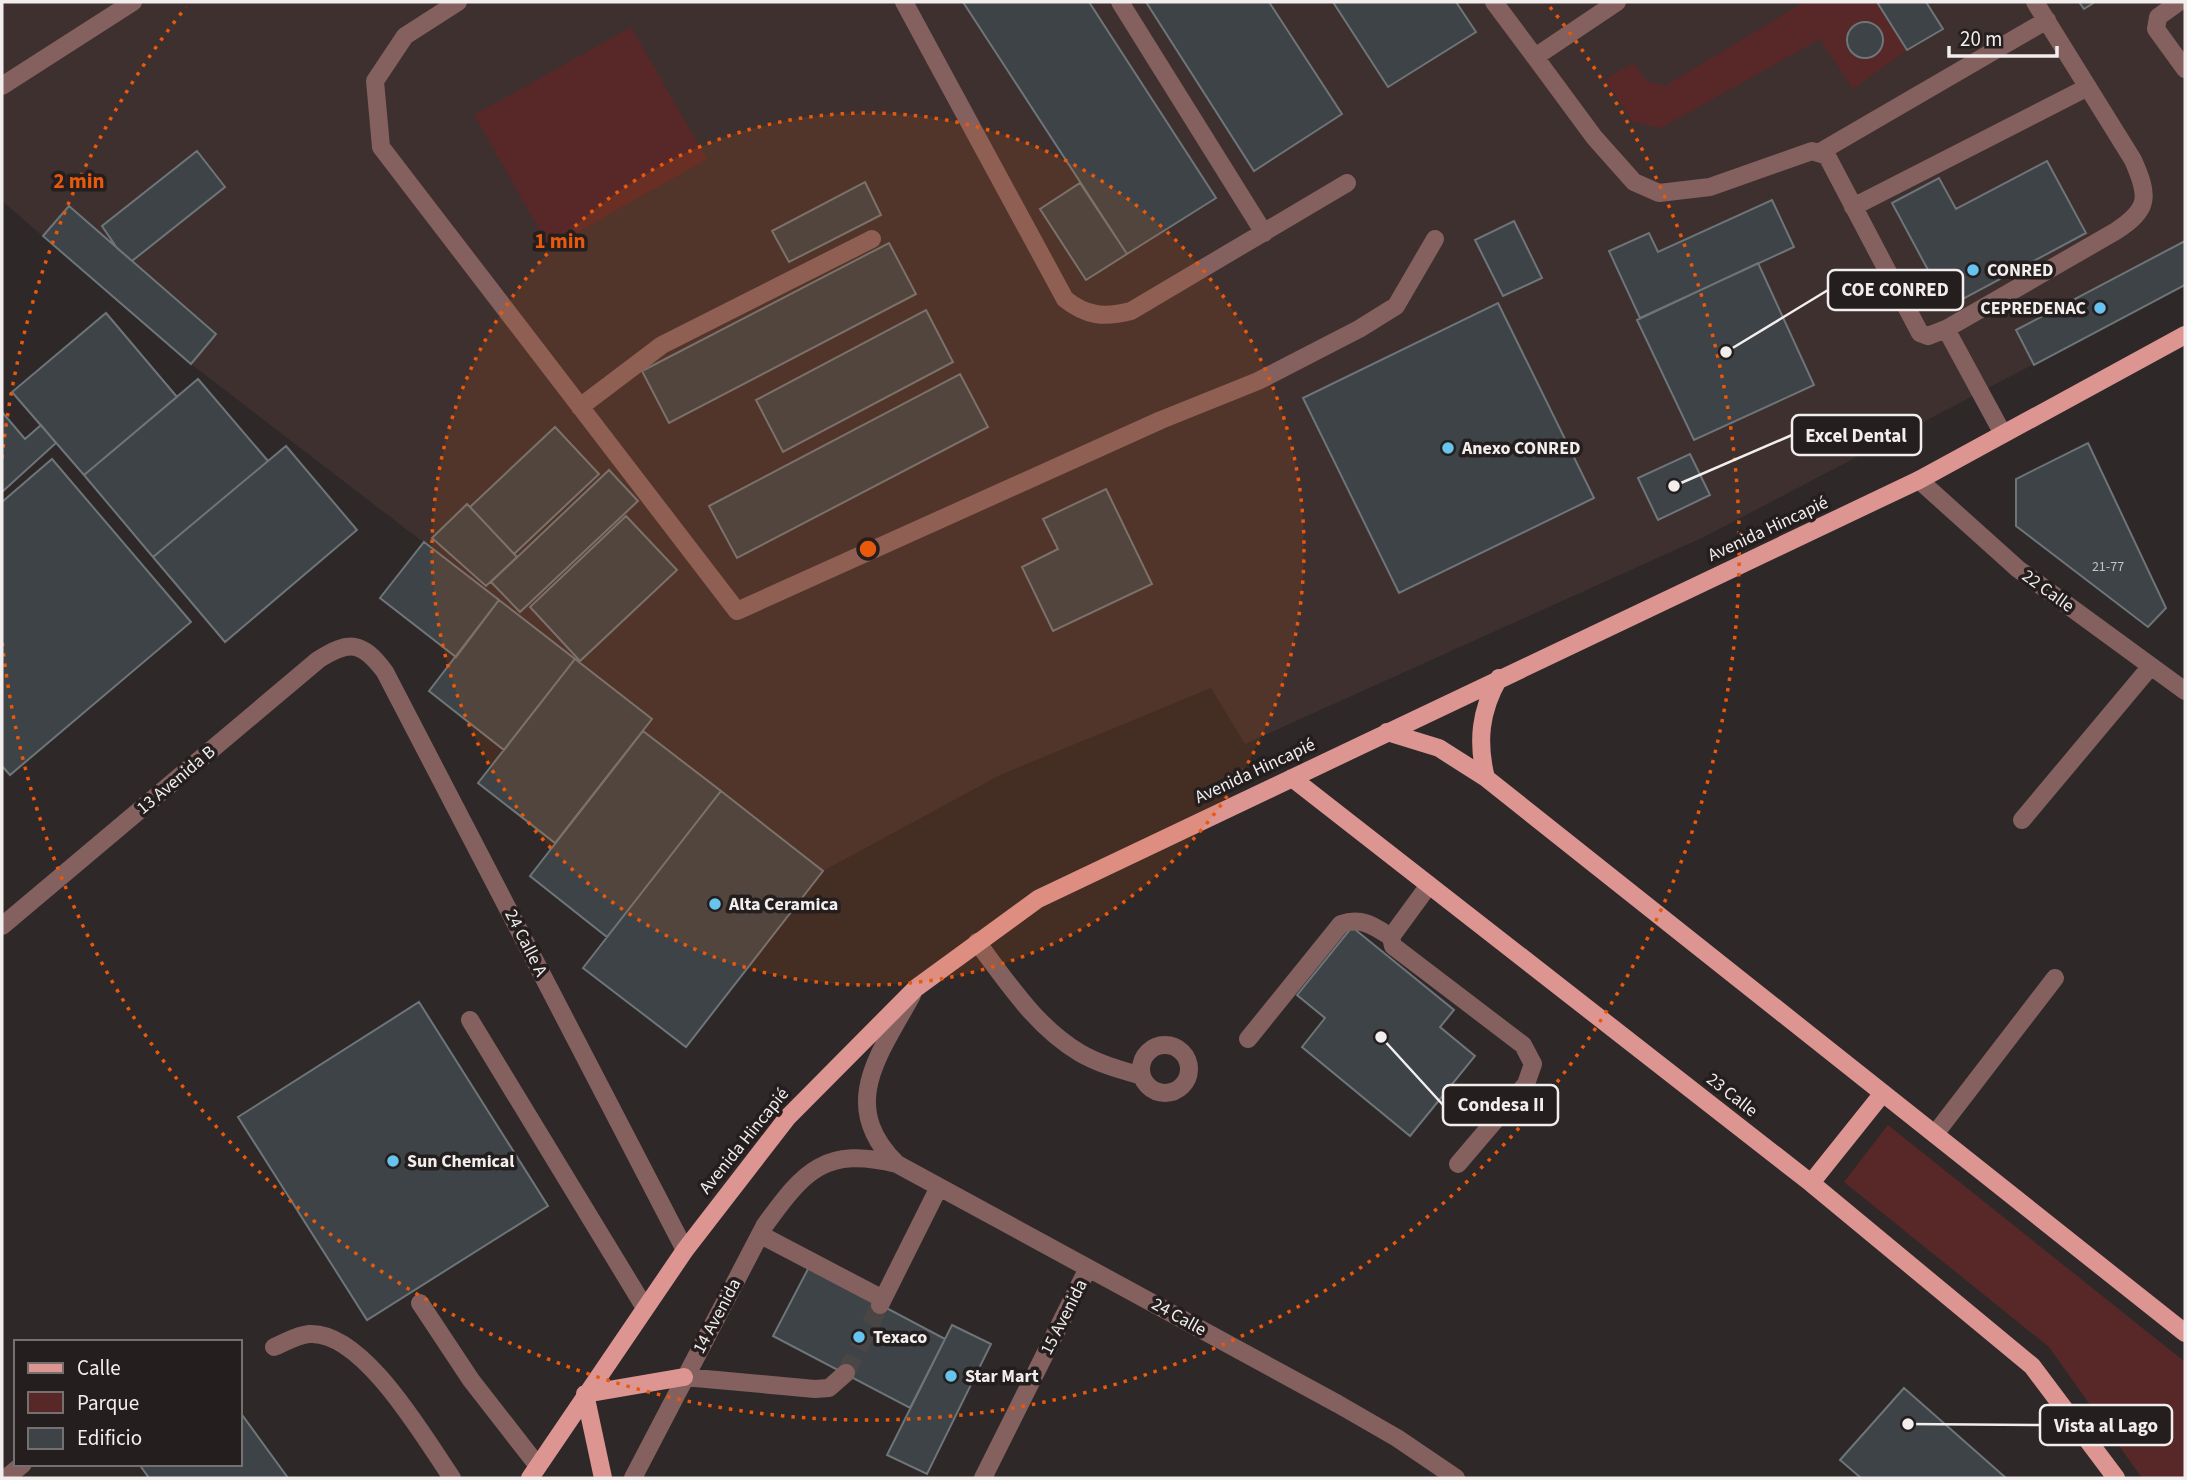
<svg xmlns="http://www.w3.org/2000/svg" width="2187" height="1480" font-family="'Source Sans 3',sans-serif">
<rect width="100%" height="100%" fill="#2e2828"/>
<!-- built -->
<path fill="#3d302f" d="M2,2H2185V285L1704,537L1245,744L1211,688L1000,775L823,871L643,731L652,718L191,364L2,201Z"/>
<!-- green -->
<path fill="#582828" d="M1804,2H1877L1907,50L1853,89L1820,39L1661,128L1633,122L1605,79L1634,63L1647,81L1665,86Z
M631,27L707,159L550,248L474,115Z
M1888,1125L2185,1362V1478H2142L2049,1347L1844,1182Z"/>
<!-- building -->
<path fill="#3d4346" stroke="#6e7578" stroke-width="2" d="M963,2H1089L1216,198L1127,254Z
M1146,2H1269L1342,114L1254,171Z
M1333,2H1456L1476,32L1388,87Z
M1877,2H1926L1943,29L1907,50Z
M2079,2H2095L2084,9Z
M1847 40a18 18 0 1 1 36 0a18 18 0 1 1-36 0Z
M197,151L225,187L132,261L117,248L102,226Z
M2047,161L2086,233L1948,307L1892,203L1939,178L1956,209Z
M865,182L881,215L789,262L772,231Z
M1080,183L1127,254L1086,280L1040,209Z
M1772,200L1794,247L1640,318L1609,251L1649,233L1658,252Z
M69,206L216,334L191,364L43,236Z
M1514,221L1542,278L1503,296L1475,240Z
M2185,241V285L2034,365L2016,330Z
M889,243L916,294L669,423L642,371Z
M1758,263L1814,385L1694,440L1637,320Z
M1498,303L1594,498L1399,593L1303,398Z
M926,310L953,362L783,452L756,400Z
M106,313L177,397L84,475L12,392Z
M960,374L988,427L737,558L709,506Z
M198,379L268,461L153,557L84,475Z
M2,412L25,439L41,425L56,443L2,492Z
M555,427L599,474L514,554L470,507Z
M2088,443L2166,608L2148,627L2016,526V479Z
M286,446L357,530L225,642L153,557Z
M1690,454L1710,495L1658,520L1638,478Z
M52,459L191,622L10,775L2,766V502Z
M609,470L638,501L520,612L491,582Z
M1106,489L1152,584L1053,631L1022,567L1058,549L1043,519Z
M467,504L517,557L486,586L432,538Z
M626,516L677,570L580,661L530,607Z
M424,542L499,600L456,657L380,598Z
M499,600L575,659L504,750L429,691Z
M575,659L652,719L555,843L478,783Z
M643,731L721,791L607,937L530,876Z
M721,791L823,871L686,1047L583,968Z
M1352,927L1454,1010L1440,1027L1475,1056L1410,1136L1302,1047L1325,1018L1297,995Z
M419,1002L548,1206L367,1320L238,1117Z
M809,1267L945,1339L910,1408L773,1336Z
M952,1325L991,1344L927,1474L887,1455Z
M1904,1388L2006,1478H1861L1840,1460Z
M240,1412L288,1478H149L139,1464H240Z"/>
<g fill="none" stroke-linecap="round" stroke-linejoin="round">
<!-- minor-tunnel -->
<path stroke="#4b4646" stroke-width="18" stroke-dasharray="18 9" stroke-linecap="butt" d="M846,1373L880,1305"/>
<!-- minor -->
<path stroke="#84605e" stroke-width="18" d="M458,2L405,36L375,81L381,147L737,611L1161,420L1258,381L1359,329L1396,306L1435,239
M904,2L1065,299C1086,316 1104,318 1131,311L1347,183
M1120,2L1264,233
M1494,2L1535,57
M1617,2L1535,57L1594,137L1634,182L1659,193L1710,187L1812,151L1827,156L1920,333L1928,336L1946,329L2116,231C2150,209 2149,196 2133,160L2035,2
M2179,2L2158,17L2156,29L2185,69
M2,86L133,2
M1820,152L2047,20
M1853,207L2088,87
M1946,329L2003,434
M580,407L662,345L872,239
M1919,480L2018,569L2185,691
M2022,820L2151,666
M1429,885L1391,937L1393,946L1523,1045L1533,1064L1526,1084L1458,1164
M2,926L318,660C349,640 362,641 385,672L685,1250
M977,942C1008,983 1036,1027 1080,1053C1099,1064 1121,1070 1142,1076
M470,1020L645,1308
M1248,1039L1341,924C1362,917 1374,926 1391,937
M1141 1069a24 24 0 1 1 48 0a24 24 0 1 1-48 0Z
M1935,1134L2055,978
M897,1164C837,1105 880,1054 912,995
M761,1235L883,1299
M420,1303L471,1380L538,1466
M880,1305L939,1187
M274,1347C284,1343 297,1335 309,1334C363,1330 425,1439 452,1478
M684,1377L815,1389L829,1388L846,1373
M6,1478L23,1464
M633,1478L765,1225C804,1171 825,1146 897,1164L1338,1404L1397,1438L1456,1478
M983,1478L1088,1268"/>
<!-- major -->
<path stroke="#dd9592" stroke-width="18" d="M1387,732L1439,748L1486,778L2185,1333
M1292,778L1811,1183L2032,1366L2116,1478
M1486,778C1477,742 1480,711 1499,678
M1811,1183L1883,1093
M585,1394L684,1377
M585,1394L603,1478
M530,1478L685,1250L787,1118L916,988L1038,899L1919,480L2185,335"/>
</g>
<!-- distance rings -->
<circle cx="868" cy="549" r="436" fill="#e8590c" fill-opacity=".12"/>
<g fill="none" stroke="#e8590c" stroke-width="3.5" stroke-dasharray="3.5 7">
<circle cx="868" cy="549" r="436"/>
<path d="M2 458A871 871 0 0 1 186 7M1550 7A871 871 0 1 1 2 640"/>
</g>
<!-- markers -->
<g fill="#66c4ef" stroke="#241e1e" stroke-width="2.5">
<circle cx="1973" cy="270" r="7"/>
<circle cx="2100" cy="308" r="7"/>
<circle cx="1448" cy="448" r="7"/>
<circle cx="715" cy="904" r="7"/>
<circle cx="393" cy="1161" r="7"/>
<circle cx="859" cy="1337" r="7"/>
<circle cx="951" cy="1376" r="7"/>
</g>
<g text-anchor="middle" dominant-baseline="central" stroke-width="7" stroke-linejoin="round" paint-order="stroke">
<!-- number labels -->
<g font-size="14" fill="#c5c3c4">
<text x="2108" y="567">21-77</text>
</g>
<!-- poi labels -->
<g font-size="18" font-weight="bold" fill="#f2eeee" stroke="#241e1e" text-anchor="start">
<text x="1987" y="270">CONRED</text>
<text x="2086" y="308" text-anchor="end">CEPREDENAC</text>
<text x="1462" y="448">Anexo CONRED</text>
<text x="729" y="904">Alta Ceramica</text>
<text x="407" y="1161">Sun Chemical</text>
<text x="873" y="1337">Texaco</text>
<text x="965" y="1376">Star Mart</text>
</g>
<!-- street labels -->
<g font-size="18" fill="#f2eeee" stroke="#241e1e">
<text transform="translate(1768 529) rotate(-25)">Avenida Hincapié</text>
<text transform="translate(2048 591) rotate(36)">22 Calle</text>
<text transform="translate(1255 771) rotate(-25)">Avenida Hincapié</text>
<text transform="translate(176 780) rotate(-40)">13 Avenida B</text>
<text transform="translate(526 943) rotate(63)">24 Calle A</text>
<text transform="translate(1732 1095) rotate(38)">23 Calle</text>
<text transform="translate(744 1141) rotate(-51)">Avenida Hincapié</text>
<text transform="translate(717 1316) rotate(-62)">14 Avenida</text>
<text transform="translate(1064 1317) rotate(-63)">15 Avenida</text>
<text transform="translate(1179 1317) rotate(29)">24 Calle</text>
</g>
</g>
<circle cx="868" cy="549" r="10" fill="#e8590c" stroke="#241e1e" stroke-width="3.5"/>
<g font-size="21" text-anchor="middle" font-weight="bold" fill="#e8590c" stroke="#241e1e" stroke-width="7" stroke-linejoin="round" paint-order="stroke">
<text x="79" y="188">2 min</text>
<text x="560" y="248">1 min</text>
</g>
<!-- callouts -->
<path fill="none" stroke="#f2eeee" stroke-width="2.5" d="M1726 352L1828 290M1674 486L1792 435M1381 1037L1443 1105M1908 1424L2040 1425"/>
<g fill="#f2eeee" stroke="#241e1e" stroke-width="2.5">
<circle cx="1726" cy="352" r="7"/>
<circle cx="1674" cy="486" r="7"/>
<circle cx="1381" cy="1037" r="7"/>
<circle cx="1908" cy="1424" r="7"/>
</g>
<g fill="#241e1e" stroke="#f2eeee" stroke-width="2.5">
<rect x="1828" y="270" width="135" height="40" rx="7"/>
<rect x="1792" y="415" width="129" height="40" rx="7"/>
<rect x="1443" y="1085" width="115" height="40" rx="7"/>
<rect x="2040" y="1405" width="132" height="40" rx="7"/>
</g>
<g font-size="19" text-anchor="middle" font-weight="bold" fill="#f2eeee">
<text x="1895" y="296">COE CONRED</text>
<text x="1856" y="442">Excel Dental</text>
<text x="1501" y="1111">Condesa II</text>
<text x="2106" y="1432">Vista al Lago</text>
</g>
<!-- border -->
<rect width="2187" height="1480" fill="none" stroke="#f2eeee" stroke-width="7"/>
<!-- legend -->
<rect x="14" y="1340" width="228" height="126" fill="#241e1e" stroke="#767171" stroke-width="2"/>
<rect x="28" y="1363" width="35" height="10" fill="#dd9592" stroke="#767171" stroke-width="2"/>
<text x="77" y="1375" font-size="21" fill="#f2eeee">Calle</text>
<rect x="28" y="1392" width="35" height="21" fill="#582828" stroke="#767171" stroke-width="2"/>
<text x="77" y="1410" font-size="21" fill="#f2eeee">Parque</text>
<rect x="28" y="1428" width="35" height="21" fill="#3d4346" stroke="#767171" stroke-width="2"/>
<text x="77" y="1445" font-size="21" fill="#f2eeee">Edificio</text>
<!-- scale -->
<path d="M1949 46v10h108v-10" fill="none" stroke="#f2eeee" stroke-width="3.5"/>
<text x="1960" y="46" font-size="21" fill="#f2eeee" stroke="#241e1e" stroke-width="5" paint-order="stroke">20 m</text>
</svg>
